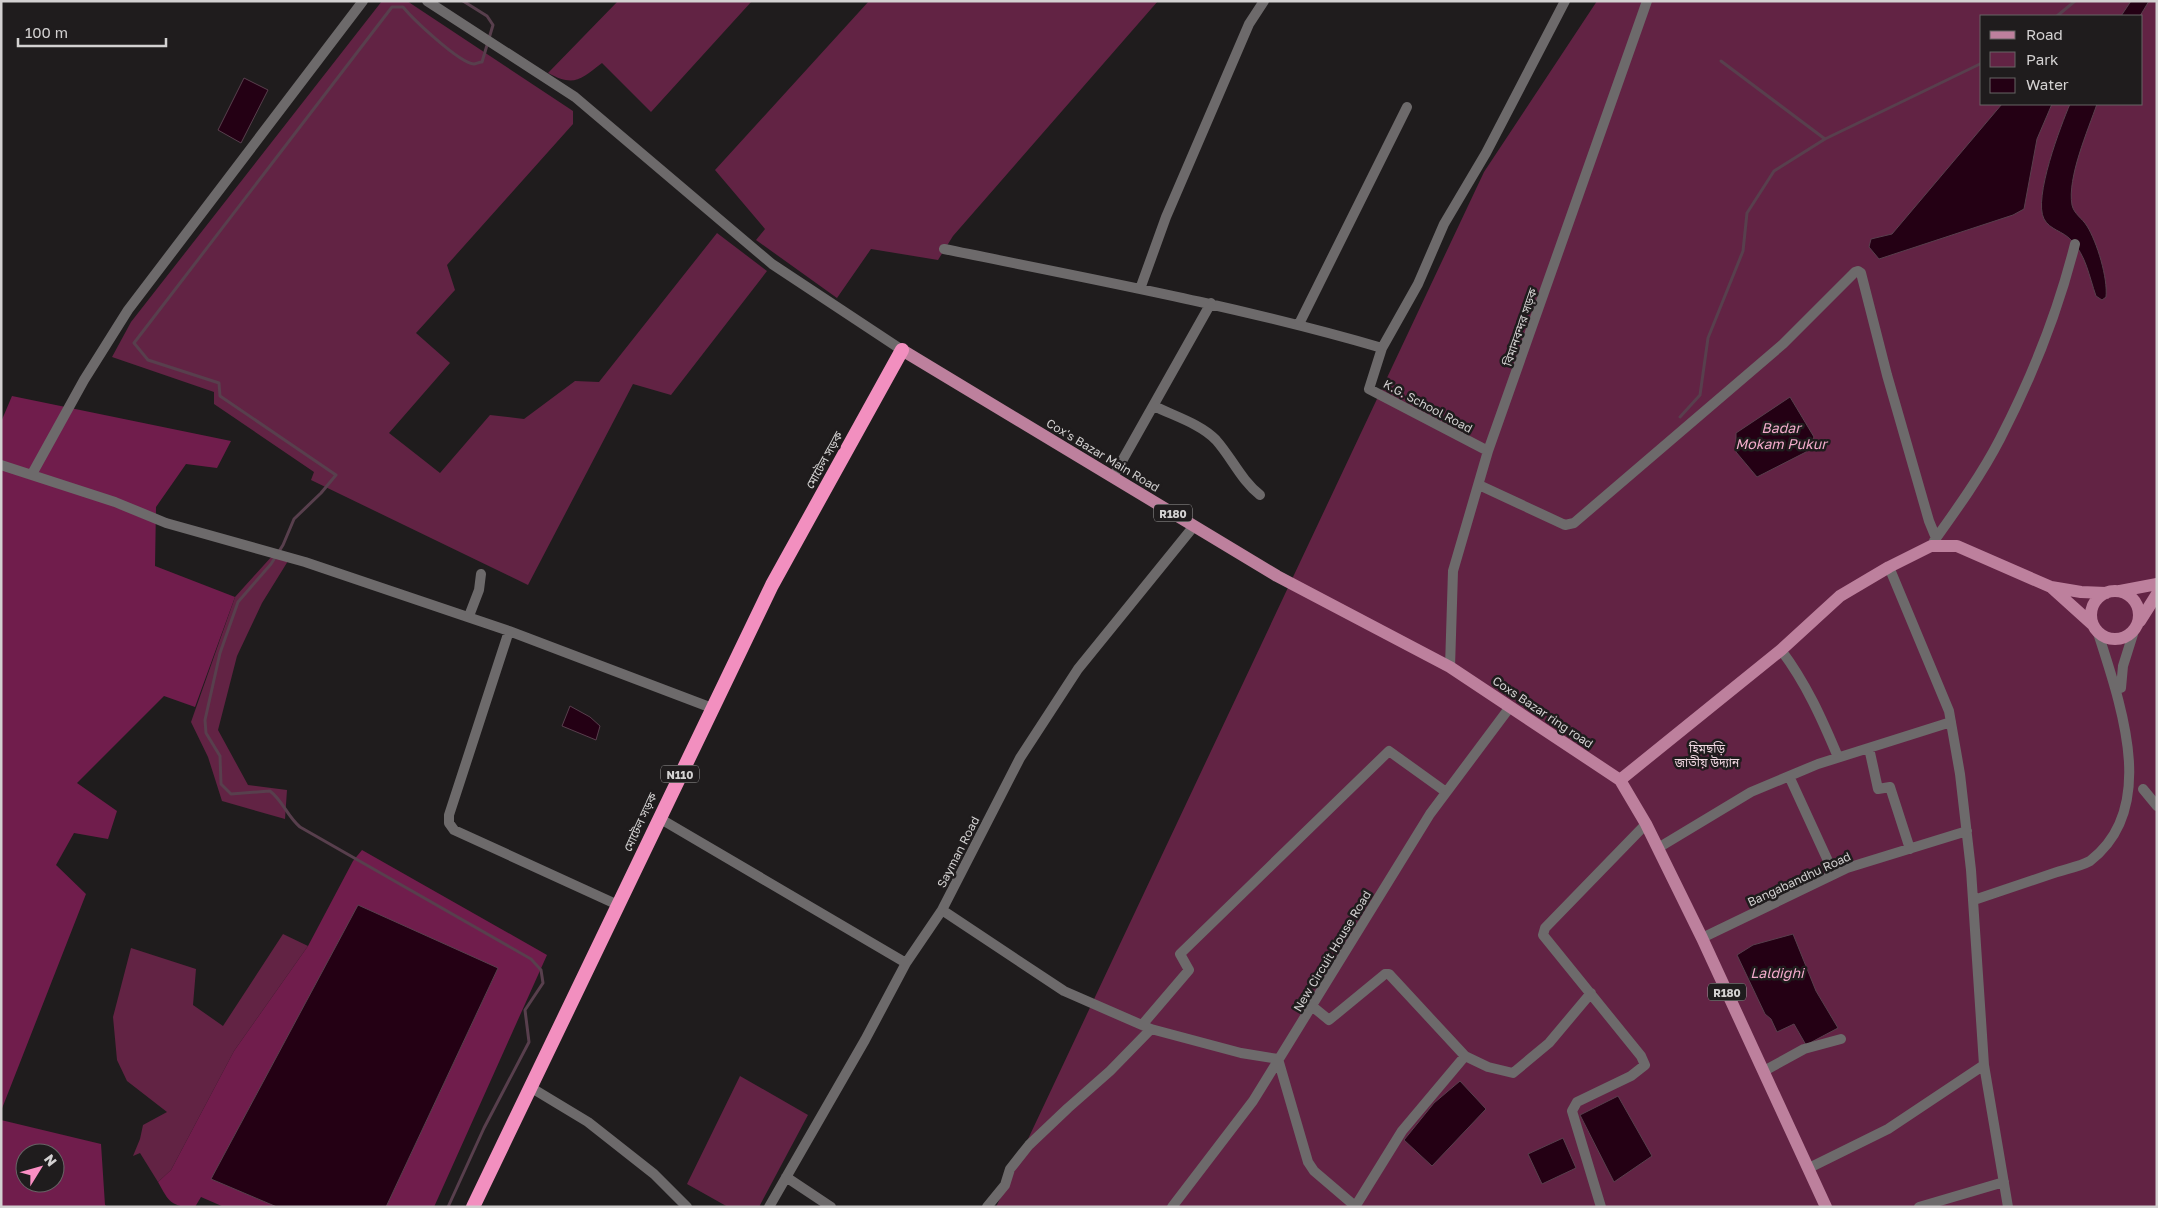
<svg xmlns="http://www.w3.org/2000/svg" width="2158" height="1208" font-family="'Golos Text','Noto Sans Bengali',sans-serif">
<rect width="100%" height="100%" fill="#1f1c1d"/>
<!-- green -->
<path fill="#622344" fill-rule="evenodd" d="M382,1H407L573,111V124L447,265L455,290L416,333L450,363L389,433L440,473L490,415L524,419L575,381L599,382L717,233L767,271L671,395L633,384L528,585L311,480L314,472L214,404V392L112,357L131,322Z
M618,1H752L651,112L602,63C580,80 574,87 548,73Z
M869,1H1158L953,236L938,260L871,249L837,298L756,240L765,229L715,170Z
M1597,1H2157V1207H996L1484,172ZM1982,16H2142V104H1982Z
M273,555L288,561L262,603L237,656L218,730L248,785L287,790L285,819L222,801L208,757L191,722L235,597Z
M283,934L308,946L234,1051L171,1170L158,1182L140,1153L133,1156L140,1139L143,1125L167,1112L127,1081L117,1060L113,1017L131,948L196,969L193,1005L223,1026Z
M740,1076L808,1115L759,1207H728L687,1184Z"/>
<!-- forest -->
<path fill="#701d4c" fill-rule="evenodd" d="M12,396L231,441L217,468L186,464L156,507L155,566L235,597L195,707L164,696L77,783L117,811L108,839L74,833L56,865L86,894L1,1111V422Z
M362,850L547,955L434,1207H386L498,968L212,1179L277,1207H224L201,1197L195,1207C171,1207 169,1202 158,1182L171,1170L234,1051L308,946L353,861Z
M1,1120L101,1144L105,1205L108,1207H1ZM25,1153H55V1183H25Z"/>
<!-- water -->
<path fill="#240014" stroke="#583f4d" d="M2131,1H2149L2140,16H2121Z
M244,78L268,90L241,143L218,130Z
M2002,104H2052L2037,139L2024,209L2013,215L1879,259L1869,247L1871,239L1892,234Z
M2070,104H2097C2088,130 2067,178 2072,205C2074,214 2082,218 2087,226C2097,242 2108,278 2106,297L2102,300L2096,296C2089,276 2086,255 2071,240C2063,231 2050,230 2044,219C2033,198 2061,125 2070,104Z
M1790,397L1814,437L1806,452L1757,477L1736,452V433Z
M570,706L590,717L600,726L596,740L562,726Z
M358,905L498,968L386,1207H277L211,1179Z
M1793,934L1816,991L1838,1028L1806,1045L1794,1024L1777,1032L1771,1019L1765,1014L1737,955L1753,945Z
M1460,1081L1486,1109L1432,1166L1404,1140L1434,1103Z
M1618,1096L1652,1156L1614,1182L1580,1115Z
M1563,1138L1576,1168L1542,1184L1528,1154Z"/>
<g fill="none" stroke-linecap="round" stroke-linejoin="round">
<!-- stream -->
<path stroke="#583f4d" stroke-width="3" d="M2057,16L2075,1
M1721,61L1825,139
M1680,417L1700,395L1708,338L1743,251L1747,213L1774,171L1825,139L1982,63
M448,1207L484,1128L529,1042L525,1010L543,983L541,970L531,959L300,827C287,816 283,801 270,791L231,794L221,784L220,756L206,733L205,720L220,653L238,602L271,564L283,545L294,519L321,493L336,475L220,396L219,383L148,360L134,343L392,7H403C413,19 459,63 474,64C476,64 479,62 482,62L493,25L487,16L463,1"/>
<!-- minor -->
<path stroke="#6d6a6b" stroke-width="10" d="M427,1L575,97L772,264L902,350
M944,249C1091,279 1238,306 1382,348
M1140,289L1166,217L1249,24L1264,1
M1299,324L1407,107
M1154,406C1174,416 1201,424 1216,440C1232,458 1241,480 1260,495
M1488,451L1369,389L1382,348L1418,284L1444,224L1486,153L1565,1
M1,465L115,502L166,523L305,562L509,631
M32,474L84,380L128,310L363,1
M1113,477L1211,303
M1479,485L1565,525L1574,523L1783,344L1855,272L1858,271L1861,273L1887,375L1929,521L1936,538
M1934,541C1957,509 1982,474 2000,439C2032,377 2058,312 2075,244
M1889,567L1949,711L1960,774L1971,870L1984,1065L2008,1207
M469,616L479,590L481,574
M1781,650C1806,683 1822,719 1838,757
M1450,667L1453,571L1488,451L1647,1
M2121,688L2123,666L2134,631
M1869,748L1878,789L1890,787L1910,849
M1789,776L1834,874
M2143,789L2157,806
M659,818L906,963
M1658,848L1751,792L1818,764L1951,722
M1974,900C2000,891 2027,882 2054,873C2065,869 2079,867 2090,861C2158,809 2122,708 2098,633
M618,905L454,830L449,823V815L509,631L712,708
M942,910L1064,991L1151,1029L1241,1053L1278,1059L1308,1162L1314,1171L1355,1206
M1702,938L1847,868L1967,831
M1313,1007L1329,1020L1385,974H1389L1465,1056L1488,1067L1513,1073L1549,1043L1591,993
M1142,1025L1189,970L1180,954L1389,751L1446,792
M1764,1071L1804,1049L1841,1039
M530,1087L588,1122L654,1174L687,1207
M1809,1168L1888,1129L1984,1065
M786,1177L831,1207
M769,1207L865,1040L906,963L942,910L1020,758L1078,669L1194,526
M987,1207L1005,1185L1010,1169L1029,1145L1068,1108L1110,1071L1151,1029
M1172,1207L1253,1101L1430,814L1510,707
M1355,1207L1402,1131L1465,1056
M1601,1207L1572,1111L1577,1102L1631,1076L1645,1065L1641,1056L1543,935L1545,928L1646,824
M1919,1207L2004,1182"/>
<!-- major -->
<path stroke="#bd809d" stroke-width="12" d="M902,350L1277,576L1450,667L1620,780L1646,824L1702,938L1826,1207
M2051,587L2092,624
M2091 615a24 24 0 1 1 48 0a24 24 0 1 1-48 0Z
M2120,591L2157,584
M2140,621L2157,594
M1620,780L1781,650L1840,596L1889,567L1931,546H1957L2051,587L2081,592L2106,593"/>
<!-- highway -->
<path stroke="#f28fbf" stroke-width="14" d="M473,1207L772,585L902,350"/>
</g>
<g text-anchor="middle" dominant-baseline="central" stroke-width="5" stroke-linejoin="round" paint-order="stroke">
<!-- shield labels -->
<g fill="#1f1c1d" stroke="#9d9b9b" stroke-width="1">
<rect x="1154" y="504.5" width="38" height="17" rx="4"/>
<rect x="661" y="765.5" width="38" height="17" rx="4"/>
<rect x="1708" y="983.5" width="38" height="17" rx="4"/>
</g>
<g font-size="11" font-weight="bold" fill="#d3d1d1">
<text x="1173" y="513">R180</text>
<text x="680" y="774">N110</text>
<text x="1727" y="992">R180</text>
</g>
<!-- street labels -->
<g font-size="12" fill="#d3d1d1" stroke="#1f1c1d">
<text transform="translate(1520 327) rotate(-71)">বিমানবন্দর সড়ক</text>
<text transform="translate(1428 406) rotate(28)">K.G. School Road</text>
<text transform="translate(1103 455) rotate(31)">Cox's Bazar Main Road</text>
<text transform="translate(824 460) rotate(-61)">মোটেল সড়ক</text>
<text transform="translate(1543 712) rotate(34)">Coxs Bazar ring road</text>
<text transform="translate(640 822) rotate(-65)">মোটেল সড়ক</text>
<text transform="translate(958 852) rotate(-63)">Sayman Road</text>
<text transform="translate(1799 879) rotate(-25)">Bangabandhu Road</text>
<text transform="translate(1332 951) rotate(-59)">New Circuit House Road</text>
</g>
<!-- park labels -->
<g font-size="12" fill="#f0d7e1" stroke="#1f1c1d">
<text x="1707" y="748">হিমছড়ি<tspan x="1707" dy="14">জাতীয় উদ্যান</tspan></text>
</g>
<!-- water labels -->
<g font-size="14" font-style="italic" fill="#f3accc" stroke="#1f1c1d">
<text x="1781" y="427">Badar<tspan x="1781" dy="16">Mokam Pukur</tspan></text>
<text x="1777" y="972">Laldighi</text>
</g>
</g>
<!-- border -->
<rect width="2158" height="1208" fill="none" stroke="#d3d1d1" stroke-width="5"/>
<!-- legend -->
<rect x="1980" y="15" width="162" height="90" fill="#1f1c1d" stroke="#676465"/>
<rect x="1990" y="31" width="25" height="8" fill="#bd809d" stroke="#676465"/>
<text x="2026" y="40" font-size="15" fill="#d3d1d1">Road</text>
<rect x="1990" y="52" width="25" height="15" fill="#622344" stroke="#676465"/>
<text x="2026" y="65" font-size="15" fill="#d3d1d1">Park</text>
<rect x="1990" y="78" width="25" height="15" fill="#240014" stroke="#676465"/>
<text x="2026" y="90" font-size="15" fill="#d3d1d1">Water</text>
<!-- north arrow -->
<g transform="translate(40 1168) rotate(53)"><circle r="24" fill="#1f1c1d" stroke="#676465"/>
<path d="M0-4L9 19L0 12L-9 19Z" fill="#fb8fc4"/>
<text y="-8" font-size="14" font-weight="bold" text-anchor="middle" fill="#d3d1d1">N</text>
</g>
<!-- scale -->
<path d="M18 38v8h148v-8" fill="none" stroke="#d3d1d1" stroke-width="2.5"/>
<text x="25" y="38" font-size="15" fill="#d3d1d1" stroke="#1f1c1d" stroke-width="4" paint-order="stroke">100 m</text>
</svg>
